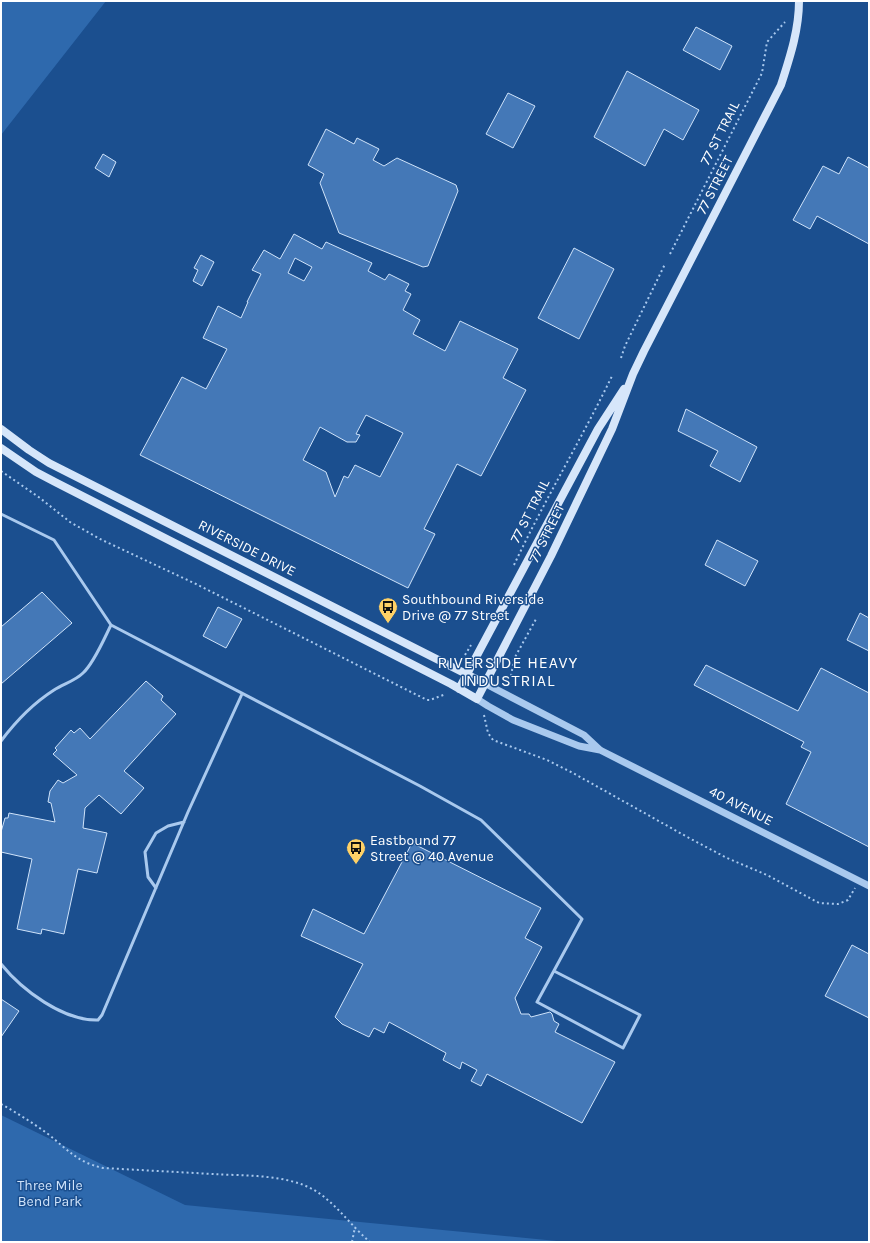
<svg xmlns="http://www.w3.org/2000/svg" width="870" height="1243" font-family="Karla,sans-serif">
<rect width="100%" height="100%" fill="#1b4f8f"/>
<!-- green -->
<path fill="#2e69ad" d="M1,1H106L1,135Z
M1,1115L185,1205L567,1242H1Z"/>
<!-- building -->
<path fill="#4478b7" stroke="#cfe3fa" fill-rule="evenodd" d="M696,27L732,46L720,70L683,50Z
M627,71L699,110L683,140L664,129L645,166L594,137Z
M508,93L535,106L513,148L486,134Z
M326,129L354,144L357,138L379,149L373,160L384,166L397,158L456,185L458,191L428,266L423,267L339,233L320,183L324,174L308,165Z
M103,154L116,162L109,177L95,168Z
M848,157L869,168V244L817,216L810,229L793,220L823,166L839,174Z
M294,234L322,249L326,242L372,263L368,271L385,280L389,274L409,284L405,291L411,294L403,310L420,320L413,334L445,351L460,321L518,349L503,378L526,390L481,476L457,464L424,529L435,534L408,588L140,455L182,377L206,389L227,349L203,338L218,306L241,318L248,302H247L261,274L252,270L264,250L280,259ZM295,258L312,267L304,281L288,273ZM366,415L403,433L380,477L355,465L348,478L344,476L335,497L326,472L303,460L320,427L347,442H356L360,435L356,434Z
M574,248L614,269L579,339L538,318Z
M201,255L214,262L202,286L193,281L198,270L194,268Z
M686,409L757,447L740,482L710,466L718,451L678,431Z
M717,540L758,561L745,586L705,565Z
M42,592L72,623L1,684V627Z
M218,607L242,619L226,648L203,636Z
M860,613L869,618V651L847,640Z
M706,665L798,711L821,668L869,693V847L786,804L811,752L801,747L804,742L694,685Z
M146,681L163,696L161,700L176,714L124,771L144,788L121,814L99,795L85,808L83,828L107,833L97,873L78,869L64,934L42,929L41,934L17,929L32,859L1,852V832L5,818H8L9,813L55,822L51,803L48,802L50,791L58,780L63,783L77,775L53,754L57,750L55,748L71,730L74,733L80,728L90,739Z
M412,843L541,908L525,938L542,947L515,998L521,1014H529L531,1017L550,1012L552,1014L554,1021L559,1024L555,1032L615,1062L582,1123L487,1074L481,1086L471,1081L477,1070L462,1062L460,1069L443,1060L446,1053L389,1022L384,1033L374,1028L369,1037L342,1024L335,1017L363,964L301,936L313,909L364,934Z
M852,945L869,954V1018L825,996Z
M1,999L19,1011L1,1037Z"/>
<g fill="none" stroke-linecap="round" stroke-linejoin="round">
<!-- path -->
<path stroke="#a9c9ee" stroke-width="2" stroke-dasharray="2 3" stroke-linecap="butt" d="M670,254L762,73L767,42L785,22
M621,358L625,346L665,264
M1,471L40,498L70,522L100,539L196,584L427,700H430L446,694
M514,565C544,501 581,440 612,376
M465,655L471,645
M502,680L511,676L514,659L536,619
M484,715L488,733L493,740L547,760L573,773L689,838L727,858L767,875L819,903L838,904L848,900L855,888
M1,1104C17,1113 33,1123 48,1134C68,1150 77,1162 103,1168C140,1170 176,1172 213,1174C245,1176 286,1174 314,1190C336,1203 351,1226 370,1242
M352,1242L355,1227"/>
<!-- service -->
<path stroke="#a9c9ee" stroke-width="3" d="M1,514L54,540L111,625L420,786L481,820L582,919L537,1002L623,1048L640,1015L554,971
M1,741C16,721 32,704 54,690C63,684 75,681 83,673C94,663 104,639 111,625
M156,888L148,877L145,852L156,833L168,826L184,822
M1,964C22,990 63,1021 98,1020L102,1015L188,812L242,694"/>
<!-- tertiary -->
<path stroke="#a9c9ee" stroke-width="7" d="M486,684L584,735L600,750L869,886
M477,699L488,706L513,720L579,746L600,750"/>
<!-- secondary -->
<path stroke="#d6e6fa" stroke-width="8" d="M1,429L29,450L49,463L486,684
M1,448L36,472L55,482L451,684L477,699L551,556L612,429L633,374L644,351L781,85C790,57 799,30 799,1
M459,689L598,429L624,389"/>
</g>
<!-- icons -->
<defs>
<symbol id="bus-pin" viewBox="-11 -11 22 30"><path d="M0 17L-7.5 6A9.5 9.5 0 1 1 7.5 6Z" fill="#ffd166" stroke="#1b4f8f"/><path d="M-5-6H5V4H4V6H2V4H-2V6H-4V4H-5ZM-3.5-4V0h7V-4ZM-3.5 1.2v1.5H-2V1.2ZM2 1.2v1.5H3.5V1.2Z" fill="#111"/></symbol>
</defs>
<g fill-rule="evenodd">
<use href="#bus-pin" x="377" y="596" width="22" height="30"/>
<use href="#bus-pin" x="345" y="837" width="22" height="30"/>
</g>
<g text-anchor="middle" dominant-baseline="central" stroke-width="3" stroke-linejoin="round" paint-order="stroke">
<!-- street labels -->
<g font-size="14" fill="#fff" stroke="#1b4f8f">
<text transform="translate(720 133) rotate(-63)">77 ST TRAIL</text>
<text transform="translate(715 185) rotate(-63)">77 STREET</text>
<text transform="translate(530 511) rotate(-63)">77 ST TRAIL</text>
<text transform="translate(547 533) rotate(-64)">77 STREET</text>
<text transform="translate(247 548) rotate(27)">RIVERSIDE DRIVE</text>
<text transform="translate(741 806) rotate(27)">40 AVENUE</text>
</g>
<!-- poi labels -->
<g font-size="14" fill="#fff" stroke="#1b4f8f" text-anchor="start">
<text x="402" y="599">Southbound Riverside<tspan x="402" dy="16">Drive @ 77 Street</tspan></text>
<text x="370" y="840">Eastbound 77<tspan x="370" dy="16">Street @ 40 Avenue</tspan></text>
</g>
<!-- park labels -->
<g font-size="14" fill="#cfe3fa" stroke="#1b4f8f">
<text x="50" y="1185">Three Mile<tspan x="50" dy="16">Bend Park</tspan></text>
</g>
<!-- quarter labels -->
<g font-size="16" letter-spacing="1" fill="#fff" stroke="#1b4f8f">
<text x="508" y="662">RIVERSIDE HEAVY<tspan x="508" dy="18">INDUSTRIAL</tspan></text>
</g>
</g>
<!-- border -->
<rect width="870" height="1243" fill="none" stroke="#ffffff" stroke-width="4"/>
</svg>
